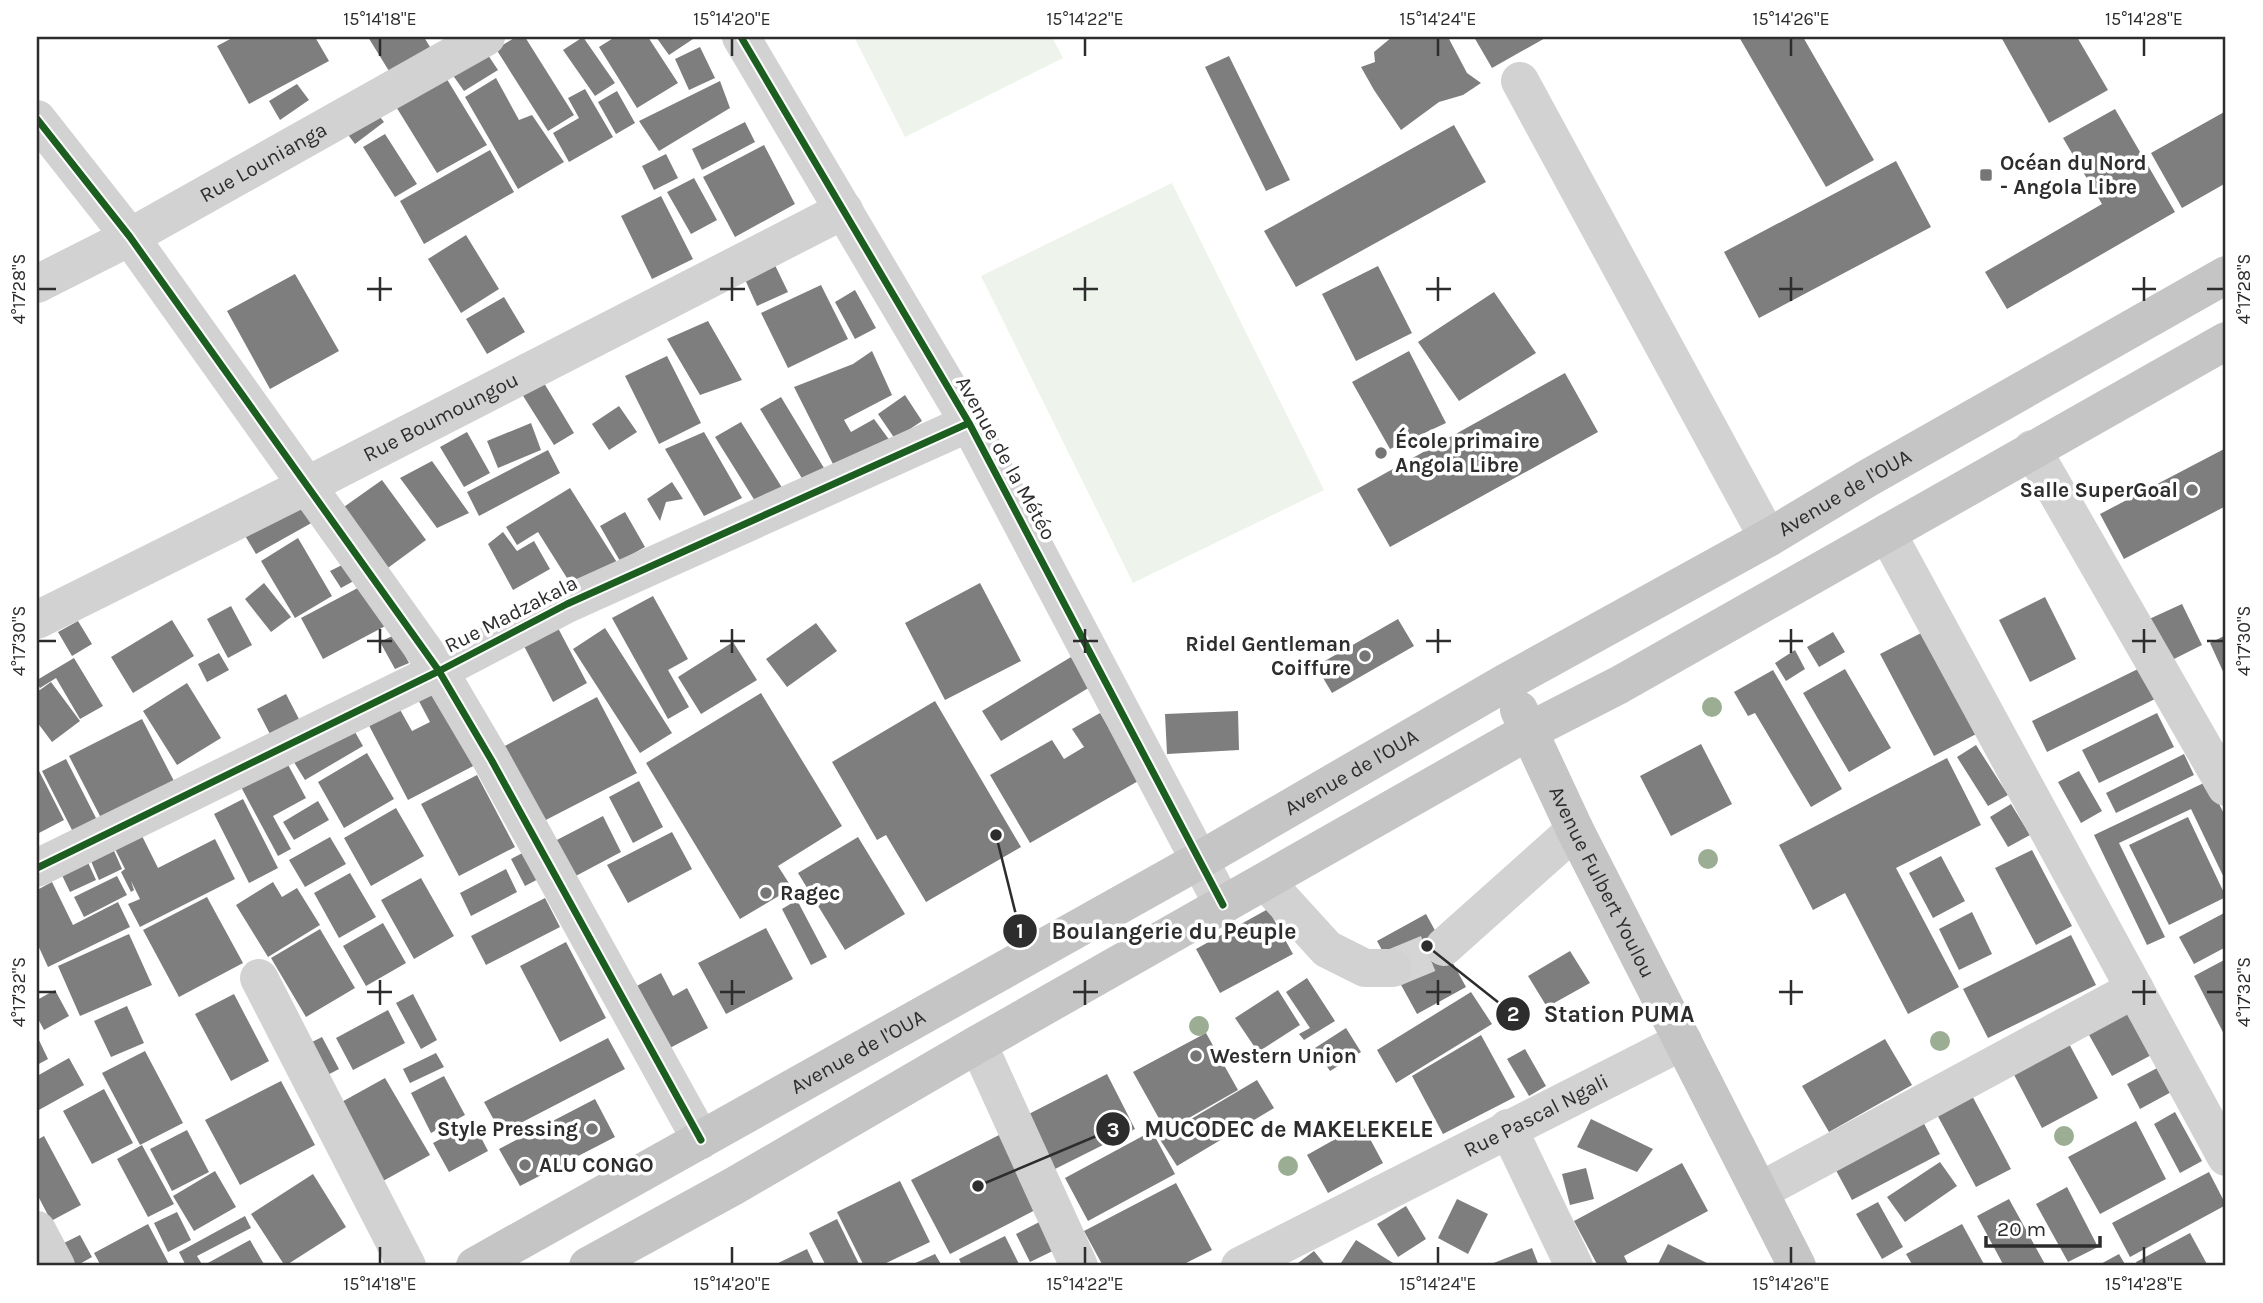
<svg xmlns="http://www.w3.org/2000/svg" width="2263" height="1303" font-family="Karla,sans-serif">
<rect width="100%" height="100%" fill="#fff"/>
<!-- green -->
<path fill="#eef4eb" d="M854,37H1052L1063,58L905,137Z
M1172,183L1324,490L1133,583L981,276Z"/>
<!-- building -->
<path fill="#7e7e7e" d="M234,37H315L329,61L249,104L217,46Z
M368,37H424L430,47L389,71Z
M516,37H525L574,115L548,131L496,49Z
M583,37L615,83L595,96L563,50Z
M615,37H648L678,83L637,108L599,47Z
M656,37H696L669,55Z
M1392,37H1448L1467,73L1481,83L1463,95L1439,102L1401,130L1374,90L1361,67L1375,62L1374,52Z
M1474,37H1547L1492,68Z
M1739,37H1803L1874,160L1826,187Z
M2001,37H2077L2108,90L2049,123Z
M700,47L715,78L689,90L675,59Z
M486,52L498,70L464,91L452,74Z
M1229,56L1290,180L1266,191L1205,67Z
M445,76L487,145L437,173L395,105Z
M496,78L519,120L532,115L564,162L518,189L465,97Z
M720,81L730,108L659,151L639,121Z
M297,84L309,100L280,120L269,101Z
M585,89L613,137L569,162L553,133L579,118L568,98Z
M617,91L635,123L616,134L598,102Z
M372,107L384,122L355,144L343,128Z
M2115,109L2175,212L2007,309L1985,272L2102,204L2063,138Z
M2226,111V183L2182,208L2151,153Z
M745,122L755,142L702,170L692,149Z
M1454,125L1486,182L1296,287L1264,231Z
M385,134L417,184L395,197L363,147Z
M764,145L795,204L735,237L703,177Z
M490,150L514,192L424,244L400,201Z
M666,154L678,178L654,190L642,166Z
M1896,161L1931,227L1759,318L1724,252Z
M694,178L717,220L691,234L667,192Z
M661,196L693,259L652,279L621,216Z
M466,235L499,289L461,313L428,259Z
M773,261L788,292L757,306L743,275Z
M1378,266L1412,333L1356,361L1322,294Z
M295,274L339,351L270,389L227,311Z
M821,285L848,339L788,368L761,313Z
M855,290L876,328L855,339L835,302Z
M1494,292L1536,353L1459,401L1418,342Z
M504,297L525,332L487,354L466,319Z
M708,321L742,380L700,395L667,339Z
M872,351L892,395L844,420L851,432L874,419L896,449L840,478L794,387L853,364Z
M1409,351L1446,423L1390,449L1352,382Z
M667,356L701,423L659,444L625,376Z
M1565,373L1598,432L1390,547L1357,489Z
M541,378L574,433L554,445L520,391Z
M905,395L922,421L895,439L878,414Z
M781,397L827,473L806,485L760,409Z
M619,406L637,432L609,450L592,424Z
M741,422L786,494L760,509L715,437Z
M531,423L541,450L498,468L487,441Z
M467,432L490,473L464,487L440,447Z
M704,432L742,498L704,516L665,449Z
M2226,448V506L2124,559L2100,514Z
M548,450L560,473L479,516L467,492Z
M432,461L469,513L437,528L400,478Z
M382,480L426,540L385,570L341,509Z
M672,482L683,499L666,502L660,521L647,499Z
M570,488L618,564L572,586L538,532L517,545L506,527Z
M301,496L315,521L256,554L241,529Z
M625,512L645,547L620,561L600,526Z
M503,532L517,551L534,541L550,569L513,590L488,544Z
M298,538L332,596L295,618L261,561Z
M348,562L359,578L341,588L330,571Z
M369,582L391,623L323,659L301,618Z
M264,583L291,617L271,632L245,599Z
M980,583L1021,661L945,700L905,623Z
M653,596L688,659L668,670L689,707L668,719L612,618Z
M2045,597L2076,659L2030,682L1999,620Z
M2182,604L2202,645L2168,662L2147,620Z
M231,606L252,645L228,658L207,619Z
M1398,619L1414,646L1332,693L1316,666Z
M172,620L194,656L133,693L111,657Z
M78,621L92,644L72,656L58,632Z
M816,623L837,651L787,687L766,659Z
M558,628L587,683L553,702L524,646Z
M605,628L672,733L640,753L573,649Z
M1927,630L1980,732L1934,756L1880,654Z
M1833,632L1845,652L1819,667L1807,647Z
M394,635L409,663L395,669L380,642Z
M2226,635V678L2210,643Z
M733,642L757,680L701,714L678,677Z
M1795,650L1805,669L1786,681L1775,663Z
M219,653L229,670L207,682L198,664Z
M1071,657L1090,687L1001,741L982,711Z
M74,658L103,706L80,719L56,678L40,688L37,683V680Z
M2142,667L2157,698L2047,752L2032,721Z
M1845,669L1891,748L1849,772L1803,693Z
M1773,670L1842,789L1811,807L1755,713L1748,716L1734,692Z
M435,678L479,763L408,800L363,714L394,699L412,731L430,722L413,690Z
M51,682L80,721L52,742L37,722V692Z
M187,683L221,738L177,765L143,711Z
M761,693L842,826L778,866L792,888L740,919L646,763Z
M286,694L301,723L272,738L257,709Z
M597,697L637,773L540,823L501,748Z
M935,701L1021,847L926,902L886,835L877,840L832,762Z
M1238,711L1239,750L1167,754L1165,714Z
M1100,713L1140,780L1030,843L990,775L1052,740L1064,759L1084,747L1072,729Z
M2157,713L2174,747L2099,783L2082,750Z
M142,719L174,781L101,818L69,756Z
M351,725L363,746L305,780L292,759Z
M1701,744L1732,804L1671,836L1640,776Z
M1976,745L2008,795L1988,806L1957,757Z
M367,753L394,799L344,828L318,782Z
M2184,754L2194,775L2116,813L2106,793Z
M1947,758L1981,825L1896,868L1959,987L1908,1014L1845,893L1813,910L1779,845Z
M66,759L98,822L74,834L42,771Z
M286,761L306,798L273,816L291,849L278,856L240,785Z
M37,767L64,820L37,834Z
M2079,771L2102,811L2081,823L2058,782Z
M477,775L515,847L459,876L421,804Z
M639,781L663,827L633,843L609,797Z
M2208,781L2226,818V882L2191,809L2119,843L2165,937L2147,945L2094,835Z
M243,799L278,868L249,883L214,814Z
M318,801L329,820L294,840L283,822Z
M2011,804L2030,835L2008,847L1990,817Z
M396,808L424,856L371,886L344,838Z
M603,816L621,852L572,878L553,842Z
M2188,817L2226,897L2169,925L2129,845Z
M139,830L158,868L215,839L235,879L140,927L128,904L140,899L131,881L134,890L131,892L121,872L125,869L112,843Z
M672,832L692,869L628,903L607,865Z
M330,837L346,864L305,887L289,860Z
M858,837L905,914L845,950L798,873Z
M111,844L122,869L99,880L88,854Z
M530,849L544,876L525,886L511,859Z
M2032,850L2072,926L2036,945L1995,868Z
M1941,856L1965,901L1933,918L1909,873Z
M86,858L96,880L70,892L59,869Z
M506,869L517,892L471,916L460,893Z
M350,873L376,917L339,938L314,893Z
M117,876L127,895L84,917L74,897Z
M421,878L454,936L414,959L381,900Z
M52,882L73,925L118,902L130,927L48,967L37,943V890Z
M273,882L282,897L297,888L320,925L268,957L236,905Z
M207,897L243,963L179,997L143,930Z
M545,898L560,927L486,965L471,936Z
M797,900L827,957L811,965L782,909Z
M1268,909L1293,954L1220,993L1196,949Z
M1972,912L1992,954L1959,970L1939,929Z
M2226,912V947L2194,964L2179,937Z
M1426,914L1466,987L1417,1014L1377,941Z
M383,923L406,963L366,986L343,946Z
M766,928L793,979L726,1014L698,963Z
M320,929L355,988L306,1017L271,958Z
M129,934L152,985L80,1016L58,966Z
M2071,935L2096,985L1988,1038L1963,989Z
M566,942L606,1018L560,1042L520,966Z
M1570,951L1590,983L1547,1007L1528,976Z
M2226,959V1038L2194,976Z
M661,973L673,996L687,988L708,1028L666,1050L633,988Z
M1307,978L1335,1021L1304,1040L1299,1034L1310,1028L1286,992Z
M55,990L69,1016L44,1030L37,1017V1000Z
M1278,990L1300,1025L1258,1052L1235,1018Z
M1471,992L1492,1024L1396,1083L1377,1050Z
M234,994L269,1061L231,1081L195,1014Z
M413,994L437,1040L421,1049L396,1003Z
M2130,1001L2157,1052L2112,1076L2084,1026Z
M127,1006L144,1043L111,1057L94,1021Z
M388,1010L405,1043L353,1070L336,1038Z
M1346,1028L1361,1052L1330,1071L1315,1048Z
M1206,1033L1238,1090L1166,1131L1133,1072Z
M1481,1035L1515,1097L1443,1134L1412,1076Z
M37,1036L48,1059L37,1065Z
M322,1037L339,1069L318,1080L302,1047Z
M608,1038L625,1069L501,1133L484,1102Z
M1885,1039L1912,1085L1829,1132L1802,1086Z
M2067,1040L2098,1098L2042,1128L2011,1069Z
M1525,1049L1546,1086L1529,1096L1507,1059Z
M145,1051L183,1123L140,1145L102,1073Z
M436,1053L444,1067L410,1083L403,1069Z
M69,1058L84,1085L37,1111V1076Z
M2161,1066L2175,1090L2140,1109L2127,1084Z
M1107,1074L1135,1129L1047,1173L1019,1119Z
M444,1076L465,1115L431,1133L411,1093Z
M385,1078L430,1155L383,1181L338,1104Z
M1257,1080L1274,1108L1177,1166L1159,1138Z
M281,1081L315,1145L240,1185L205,1120Z
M104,1089L133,1143L92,1164L63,1111Z
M1969,1090L2011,1169L1976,1187L1934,1109Z
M595,1099L615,1137L520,1186L499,1149Z
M2175,1112L2202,1161L2180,1173L2154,1124Z
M1920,1116L1940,1154L1852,1200L1832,1163Z
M1591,1119L1653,1149L1637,1172L1577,1147Z
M2136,1121L2166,1179L2100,1214L2068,1157Z
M473,1122L488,1151L449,1172L433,1143Z
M1362,1124L1383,1163L1328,1193L1307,1155Z
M187,1130L209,1172L172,1191L150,1149Z
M1152,1131L1175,1174L1088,1221L1065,1178Z
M1003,1133L1041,1207L950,1254L911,1180Z
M44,1136L81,1205L51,1221L37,1194V1140Z
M142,1145L174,1204L148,1217L117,1159Z
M1940,1162L1957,1186L1905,1222L1887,1197Z
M1682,1163L1708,1211L1624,1256L1628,1264L1623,1266H1598L1574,1221Z
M1586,1168L1594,1199L1570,1205L1562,1174Z
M215,1171L236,1207L194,1231L173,1196Z
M2209,1172L2226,1205L2130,1257L2112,1223Z
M313,1174L346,1227L285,1266L251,1214Z
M900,1181L930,1242L880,1266H864L837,1212Z
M1176,1183L1212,1250L1180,1266H1103L1084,1231Z
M2067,1187L2098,1247L2068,1262L2036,1204Z
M1457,1199L1488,1214L1468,1254L1438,1238Z
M2009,1199L2046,1266H2004L1977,1216Z
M1878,1202L1903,1247L1882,1259L1856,1214Z
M1406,1206L1426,1239L1398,1257L1377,1224Z
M177,1212L191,1240L168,1252L154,1223Z
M245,1216L251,1228L197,1256L203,1266H186L179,1252Z
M1049,1217L1063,1246L1030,1262L1016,1234Z
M837,1219L860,1266H826L809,1233Z
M148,1224L170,1266H101L94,1253Z
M1962,1224L1985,1266H1913L1906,1254Z
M2190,1233L2208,1266H2138L2136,1262Z
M80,1235L92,1257L76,1266L64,1243Z
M1005,1236L1020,1266H962L959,1259Z
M250,1240L265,1266H207L206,1264Z
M1356,1240L1398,1266H1339Z
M1668,1244L1713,1266H1657Z
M1532,1248L1539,1266H1486Z
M807,1249L815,1266H772Z
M1314,1251L1326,1266H1294Z
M935,1254L942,1266H909Z
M2119,1254L2126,1266H2097Z"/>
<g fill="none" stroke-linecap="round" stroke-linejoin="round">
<!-- minor-tunnel -->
<path stroke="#d5d5d5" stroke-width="38" stroke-dasharray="38 19" stroke-linecap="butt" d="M1393,968L1444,947"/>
<!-- minor -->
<g stroke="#d2d2d2" stroke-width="38">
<path d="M741,37L969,423L1223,905"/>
<path d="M1520,81L1768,538"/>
<path d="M37,119L130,237L439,671L492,761L701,1140"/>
<path id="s1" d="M37,284L130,237L486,37"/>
<path d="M2032,449L2226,787"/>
<path d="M1887,533L2226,1157"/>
<path id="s2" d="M37,620L308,485L844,210"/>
<path d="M37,868L439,671L567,604L969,423"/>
<path d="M1266,882L1327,949L1365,968H1393"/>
<path d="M1444,947L1575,830"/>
<path d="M259,978L407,1266"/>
<path d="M978,1044L1079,1266"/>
<path d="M1508,1128L1574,1266"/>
<path d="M1760,1191L2135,989"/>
<path d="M37,1230L56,1266"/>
<path id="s3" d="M1240,1266L1683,1041"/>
</g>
<!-- major -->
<g stroke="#c5c5c5" stroke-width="38">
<path id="s4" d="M1519,710L1575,830L1797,1266"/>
<path id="s5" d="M475,1266L1200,860L1505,683L1768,538L1868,478L2226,275"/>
<path d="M588,1266L734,1186L978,1044L1529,731L1619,685L2226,341"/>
</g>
<defs>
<path id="cycleway" d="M741,37L969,423L1223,905
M37,119L130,237L439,671L492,761L701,1140
M37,868L439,671L567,604L969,423"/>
</defs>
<!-- cycleway casing -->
<use href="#cycleway" stroke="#fff" stroke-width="11"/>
<!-- cycleway -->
<use href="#cycleway" stroke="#1b5e20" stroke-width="7"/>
</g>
<!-- trees -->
<g fill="#9bad93">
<circle cx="1712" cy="707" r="10"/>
<circle cx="1708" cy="859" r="10"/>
<circle cx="1199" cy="1026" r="10"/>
<circle cx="1940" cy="1041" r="10"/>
<circle cx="2064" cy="1136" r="10"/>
<circle cx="1288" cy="1166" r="10"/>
</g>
<!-- ticks -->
<path fill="none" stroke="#2d2d2d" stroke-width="2.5" d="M380,38V56M732,38V56M1085,38V56M1438,38V56M1791,38V56M2144,38V56M380,277V301M732,277V301M1085,277V301M1438,277V301M1791,277V301M2144,277V301M38,289H56M367,289H392M720,289H745M1073,289H1098M1426,289H1451M1779,289H1803M2132,289H2156M2207,289H2224M380,629V653M732,629V653M1085,629V653M1438,629V653M1791,629V653M2144,629V653M38,641H56M367,641H392M720,641H745M1073,641H1098M1426,641H1451M1779,641H1803M2132,641H2156M2207,641H2224M380,980V1005M732,980V1005M1085,980V1005M1438,980V1005M1791,980V1005M2144,980V1005M38,992H56M367,992H392M720,992H745M1073,992H1098M1426,992H1451M1779,992H1803M2132,992H2156M2207,992H2224M380,1247V1264M732,1247V1264M1085,1247V1264M1438,1247V1264M1791,1247V1264M2144,1247V1264"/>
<!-- markers -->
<g fill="#767676" stroke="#fff" stroke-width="2.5">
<rect x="1979" y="168" width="14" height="14" rx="3.5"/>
<circle cx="1381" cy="453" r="7"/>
<circle cx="2192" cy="490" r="7"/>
<circle cx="1365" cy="656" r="7"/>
<circle cx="766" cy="893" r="7"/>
<circle cx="1196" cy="1056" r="7"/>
<circle cx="592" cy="1129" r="7"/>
<circle cx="525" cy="1165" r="7"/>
</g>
<g text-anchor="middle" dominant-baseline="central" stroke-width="7" stroke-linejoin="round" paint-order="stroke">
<!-- street labels -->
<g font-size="21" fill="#2d2d2d" stroke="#fff">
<text stroke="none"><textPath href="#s1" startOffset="257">Rue Lounianga</textPath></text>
<text stroke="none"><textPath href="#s2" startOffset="452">Rue Boumoungou</textPath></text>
<text transform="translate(1006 458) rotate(61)">Avenue de la Météo</text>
<text stroke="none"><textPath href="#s5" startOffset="1573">Avenue de l'OUA</textPath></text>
<text transform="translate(511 614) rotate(-27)">Rue Madzakala</text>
<text stroke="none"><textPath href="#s5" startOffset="1006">Avenue de l'OUA</textPath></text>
<text stroke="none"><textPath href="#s4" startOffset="191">Avenue Fulbert Youlou</textPath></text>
<text stroke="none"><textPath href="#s5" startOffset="439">Avenue de l'OUA</textPath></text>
<text stroke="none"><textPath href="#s3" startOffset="332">Rue Pascal Ngali</textPath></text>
</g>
<!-- poi labels -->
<g font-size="21" font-weight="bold" fill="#2d2d2d" stroke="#fff" text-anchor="start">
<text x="2000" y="163">Océan du Nord<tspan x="2000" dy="24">- Angola Libre</tspan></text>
<text x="1395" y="441">École primaire<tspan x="1395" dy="24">Angola Libre</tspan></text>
<text x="2178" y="490" text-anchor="end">Salle SuperGoal</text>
<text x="1351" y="644" text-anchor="end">Ridel Gentleman<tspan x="1351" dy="24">Coiffure</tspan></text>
<text x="780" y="893">Ragec</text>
<text x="1210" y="1056">Western Union</text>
<text x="578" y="1129" text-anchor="end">Style Pressing</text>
<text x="539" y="1165">ALU CONGO</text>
</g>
</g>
<!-- callouts -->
<path fill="none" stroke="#2d2d2d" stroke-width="2.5" d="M996 835L1020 931M1427 946L1513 1014M978 1186L1113 1129"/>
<g fill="#2d2d2d" stroke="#fff" stroke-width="2.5">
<circle cx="996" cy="835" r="7"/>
<circle cx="1427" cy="946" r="7"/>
<circle cx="978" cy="1186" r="7"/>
<circle cx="1020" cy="931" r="18"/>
<circle cx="1513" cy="1014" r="18"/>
<circle cx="1113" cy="1129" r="18"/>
</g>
<g font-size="21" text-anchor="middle" font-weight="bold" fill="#fff">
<text x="1020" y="938">1</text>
<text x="1513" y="1021">2</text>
<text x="1113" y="1137">3</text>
</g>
<g font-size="23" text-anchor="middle" font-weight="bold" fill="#2d2d2d" stroke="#fff" stroke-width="7" stroke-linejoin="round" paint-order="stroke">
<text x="1174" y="939">Boulangerie du Peuple</text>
<text x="1619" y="1022">Station PUMA</text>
<text x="1289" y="1137">MUCODEC de MAKELEKELE</text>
</g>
<!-- border -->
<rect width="2263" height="1303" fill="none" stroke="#ffffff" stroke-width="77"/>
<!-- scale -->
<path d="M1986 1236v10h114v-10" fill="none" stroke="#2d2d2d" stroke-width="3.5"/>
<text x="1997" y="1236" font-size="21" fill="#2d2d2d" stroke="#ffffff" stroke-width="5" paint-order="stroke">20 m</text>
<rect x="38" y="38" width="2186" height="1226" fill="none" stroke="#2d2d2d" stroke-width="2.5"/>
<g font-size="18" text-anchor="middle" fill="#2d2d2d">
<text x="380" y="25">15°14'18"E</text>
<text x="732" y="25">15°14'20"E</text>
<text x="1085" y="25">15°14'22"E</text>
<text x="1438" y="25">15°14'24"E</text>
<text x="1791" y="25">15°14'26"E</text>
<text x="2144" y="25">15°14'28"E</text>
<text transform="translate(19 289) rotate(-90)" y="6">4°17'28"S</text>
<text transform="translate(2244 289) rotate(-90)" y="6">4°17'28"S</text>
<text transform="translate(19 641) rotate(-90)" y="6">4°17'30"S</text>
<text transform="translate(2244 641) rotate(-90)" y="6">4°17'30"S</text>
<text transform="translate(19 992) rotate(-90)" y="6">4°17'32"S</text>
<text transform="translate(2244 992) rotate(-90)" y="6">4°17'32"S</text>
<text x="380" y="1290">15°14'18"E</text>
<text x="732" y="1290">15°14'20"E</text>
<text x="1085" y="1290">15°14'22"E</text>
<text x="1438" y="1290">15°14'24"E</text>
<text x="1791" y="1290">15°14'26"E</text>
<text x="2144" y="1290">15°14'28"E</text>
</g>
</svg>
